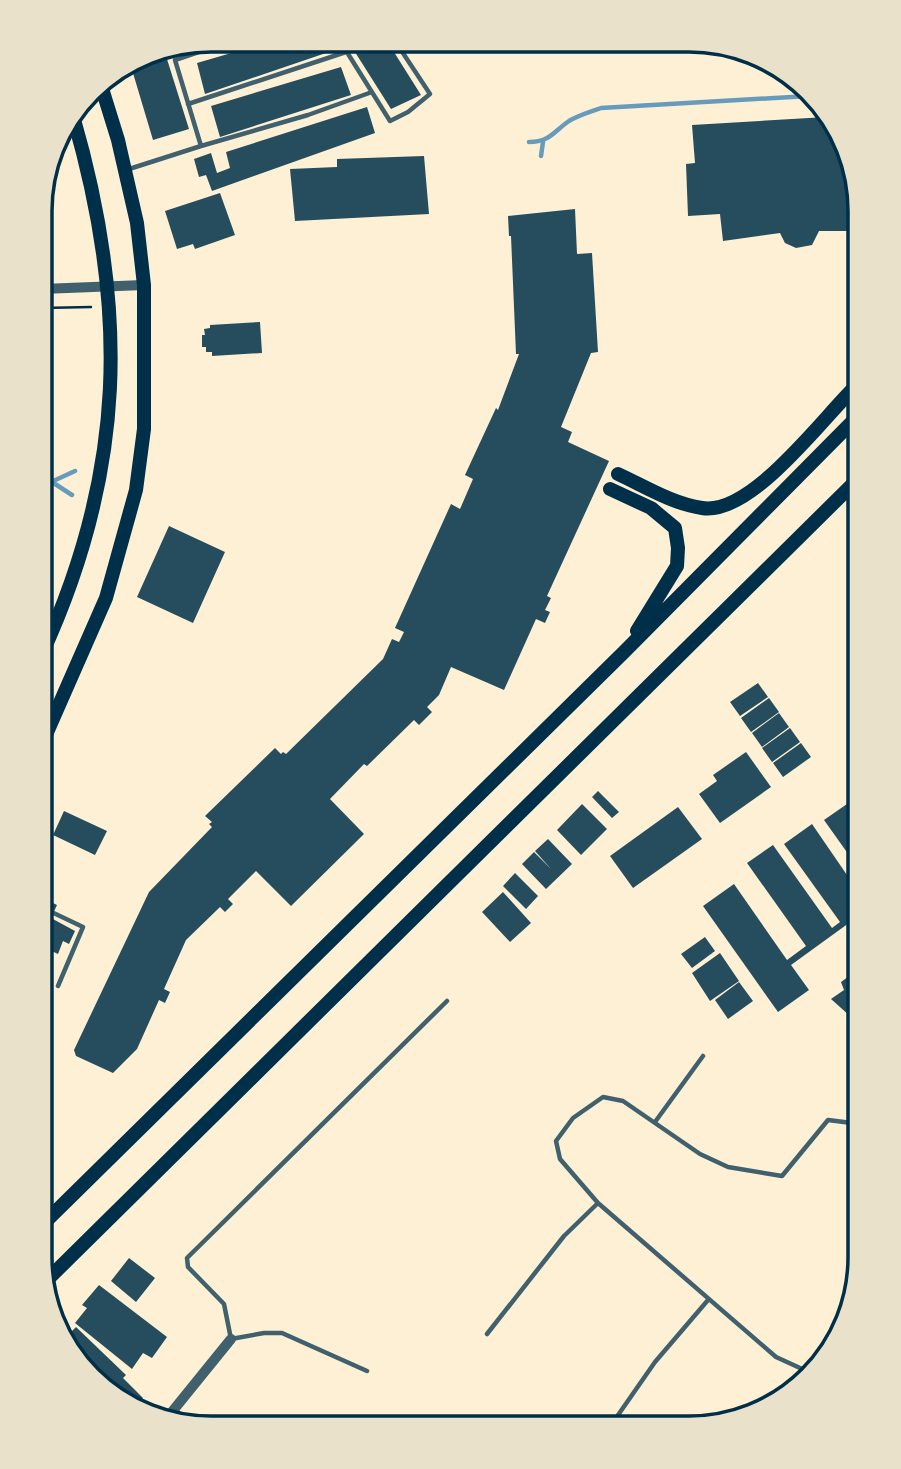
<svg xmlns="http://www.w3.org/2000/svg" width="901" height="1469" font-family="Karla,sans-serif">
<rect width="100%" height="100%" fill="#fdf0d5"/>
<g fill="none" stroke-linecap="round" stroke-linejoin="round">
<!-- stream -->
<path stroke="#669bbc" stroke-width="4.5" d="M529,142C550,142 553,132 569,121C579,115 590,112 601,108L809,96
M541,156L543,142
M41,482H51L75,471
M52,482L72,495"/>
</g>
<!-- building -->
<path fill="#264d5e" d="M206,41L166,56L189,129L153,140L130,63L146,53Z
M272,41H321L326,53L205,94L197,63Z
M348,41H387L421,95L391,109Z
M341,67L351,95L220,137L211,106Z
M367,107L375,133L212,191L206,175L199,177L194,159L211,153L217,173L230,168L226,152Z
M826,117L848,146L861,212V231H819L812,245L796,248L785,243L780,233L723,241L720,214L688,216L686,164L695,163L692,125Z
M424,156L429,214L295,221L290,169L337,167V159Z
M220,193L235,235L195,249L193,244L177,249L165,211Z
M575,209L577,254L592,253L598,352L591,353L561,427L572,432L568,442L609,461L547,596L551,598L545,610L550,612L545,623L536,619L504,690L451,667L439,695L427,707L432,712L419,725L414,720L367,766L364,764L330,799L364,834L291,906L256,871L228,899L233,904L225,912L220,907L186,940L164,989L170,992L165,1003L159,1000L137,1049L113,1073L76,1056L74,1050L149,892L212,827L209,824L212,822L205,816L275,748L281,754L283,752L286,754L383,659L392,639L399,642L404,632L395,628L451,504L460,509L473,479L465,475L496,408L498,410L519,354H516L511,236H509L508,216Z
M260,322L262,353L212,356V352H206V347H202V335H205L204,329L210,328V325Z
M169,526L225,552L193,623L137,597Z
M758,683L768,697L740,716L730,702Z
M769,698L779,712L751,732L741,718Z
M779,713L789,727L762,747L752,733Z
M790,728L800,742L772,762L762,748Z
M801,743L811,757L783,777L773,763Z
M746,752L771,787L720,823L699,794L717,781L713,775Z
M598,791L619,812L612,818L592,797Z
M861,800V872L824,820L847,804L850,807Z
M582,804L607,829L581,855L557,830Z
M678,807L702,839L633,888L610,856Z
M64,811L107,831L95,855L53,835Z
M812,824L860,894V915L791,965L809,990L778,1012L703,906L734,884L787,960L806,946L747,863L773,845L832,928L840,922L784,844Z
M548,839L572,864L546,889L522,864L534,852L551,869L535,851Z
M515,873L538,896L526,909L503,886Z
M503,892L531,923L510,942L482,912Z
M41,897L57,905L51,918L75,931L69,944L63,941L58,954L41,946Z
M705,937L715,951L692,968L681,954Z
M720,953L739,981L710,1001L692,973Z
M860,968V1025L831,999L844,990L841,982Z
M739,982L753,1001L728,1019L715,1000Z
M129,1258L155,1278L136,1302L111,1281Z
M99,1285L167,1337L152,1358L143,1353L132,1369L75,1323L87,1308L82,1305Z
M76,1327L126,1375L123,1378L143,1398L136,1405L107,1393L65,1338Z"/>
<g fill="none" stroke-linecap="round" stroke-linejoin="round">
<!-- path -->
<path stroke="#003049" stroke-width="2.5" d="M42,308L91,307"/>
<!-- service -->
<path stroke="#3f606c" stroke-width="4.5" d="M340,41L390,121L408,112L430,94L395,41
M188,104L346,52
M201,146L308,115L372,92
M126,170L201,146L175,60L234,40
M41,907L83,927L58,986
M655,1122L703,1056
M487,1334L564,1236L598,1203
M367,1371L282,1333H264L231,1339L224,1304L188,1267L187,1258L447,1001
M811,1373L776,1357L598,1203L560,1159L556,1141L573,1118L603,1097L623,1101L700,1154L728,1167L782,1176L828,1120L860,1124
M175,1410L196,1427
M616,1418L655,1362L708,1300
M533,1428H535"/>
<!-- tertiary -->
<path stroke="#3f606c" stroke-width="10" d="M42,289L144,285
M167,1418L231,1339"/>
<!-- primary -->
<path stroke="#003049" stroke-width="14" d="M41,656C126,472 129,309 73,116
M41,746L106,598L136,490L144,429V285L137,223L118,140L100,82"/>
<!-- trunk -->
<path stroke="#003049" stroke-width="14" d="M618,474C644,486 673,504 702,508C753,516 825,414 861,381
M610,489L651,508L675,528L678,548L677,566L637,631
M40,1227L624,652L861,413
M45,1282L861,476"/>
</g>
<!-- crop -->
<path d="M0 0H901V1469H0ZM211 52H689A159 159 0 0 1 848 211V1257A159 159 0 0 1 689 1416H211A159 159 0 0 1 52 1257V211A159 159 0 0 1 211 52Z" fill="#e9e1ca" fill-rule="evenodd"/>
<path fill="none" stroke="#003049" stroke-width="3.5" d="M211 52H689A159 159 0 0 1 848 211V1257A159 159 0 0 1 689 1416H211A159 159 0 0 1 52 1257V211A159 159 0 0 1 211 52Z"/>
</svg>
